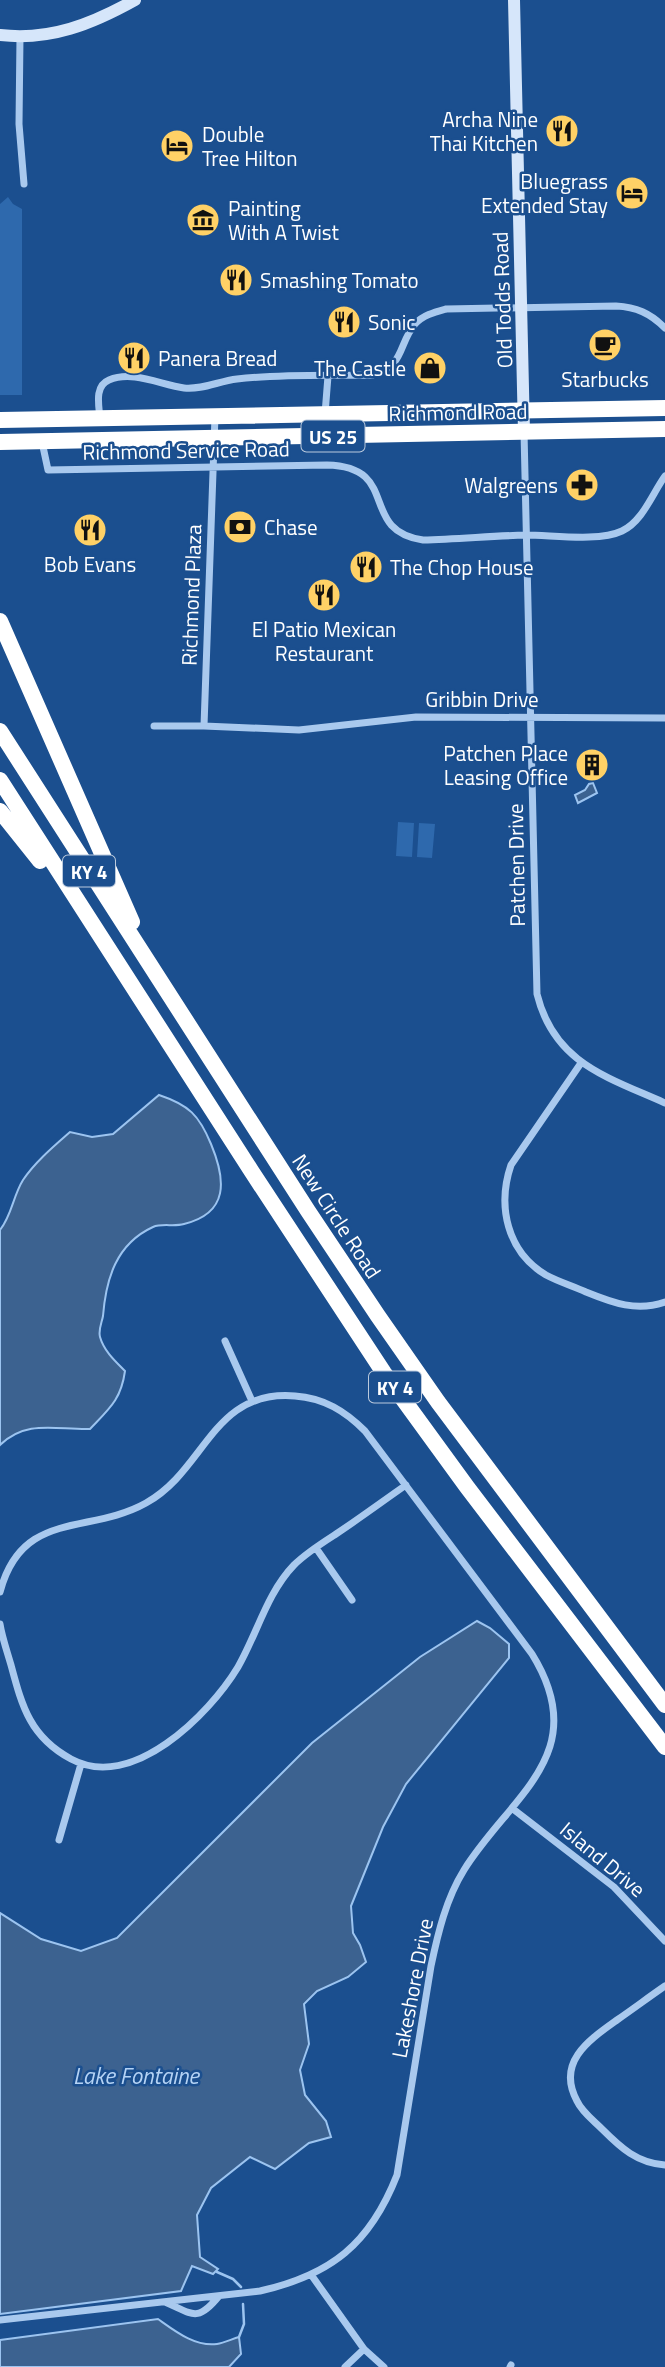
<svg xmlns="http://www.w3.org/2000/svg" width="665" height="2367" font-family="'Titillium Web',sans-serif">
<rect width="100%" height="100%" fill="#1b4f8f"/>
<!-- green -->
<path fill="#2e69ad" d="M8,197L13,204L22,209V395H0V204Z
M398,822L414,823L412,857L396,856Z
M419,823L435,824L432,858L417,857Z"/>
<!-- water -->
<path fill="#3c6290" stroke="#9cc4f0" stroke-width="2" d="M593,783L597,793L578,803L575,795L585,790L589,784Z
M159,1095C189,1105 199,1115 211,1144C226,1180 229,1213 184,1224C174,1227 162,1223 153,1227C116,1244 106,1279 103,1316C102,1322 98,1330 100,1337C104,1351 115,1361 125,1371C121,1400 109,1409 90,1429C56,1430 27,1419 0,1445V1230C12,1215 13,1196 23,1180C35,1162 54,1146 70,1132L92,1137L113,1134Z
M477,1621L490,1628L509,1644V1658L406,1784L383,1827L351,1906L353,1933L360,1945L366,1962L348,1977L317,1991L304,2004L309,2044L300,2070L305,2095L326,2121L331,2137L309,2143L275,2169L250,2157L211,2188L197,2215L200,2257L218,2269L213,2274L192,2266L181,2291L0,2314V1913L41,1939L81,1951L117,1938L312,1743L420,1657Z
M158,2319C175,2331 195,2347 217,2344C224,2343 232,2339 239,2337L241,2354L229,2367H0V2340Z"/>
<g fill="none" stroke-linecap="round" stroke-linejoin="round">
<!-- stream -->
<path stroke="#9cc4f0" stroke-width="2.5" d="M217,2272L233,2279L241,2287
M239,2337L244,2324L243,2304"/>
<!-- street -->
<path stroke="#a9c9ee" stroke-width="7" d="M20,37L19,124L24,184
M325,414L328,376
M100,419C99,406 94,386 109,380C133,370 161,385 184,388C202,390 219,381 237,379C281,374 328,376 373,375C405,366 398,344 415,324C423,315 435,312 446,309L616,306C636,307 650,313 665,328
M524,432L537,994C554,1063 607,1077 665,1103
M42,442L48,470L327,465C402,467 357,530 423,540C458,539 492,536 526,535C552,535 599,542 622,531C643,521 652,494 665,476
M154,726H204L215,416
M204,726L299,730L416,717L665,718
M581,1063L511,1165C497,1206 507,1252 546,1275C559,1282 573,1286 586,1292C613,1303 637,1312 665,1302
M225,1341L252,1401
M316,1548L352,1600
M0,1592C22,1509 89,1535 146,1503C206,1470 212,1389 295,1396C324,1398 345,1411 365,1431L532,1654C594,1754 510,1796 464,1870C446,1899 438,1933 431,1966L397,2175C370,2244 331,2275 260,2291L0,2320
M0,1624C2,1637 7,1651 11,1665C22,1706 30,1737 71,1759C132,1792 209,1715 238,1667C257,1634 267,1593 294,1565C306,1553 322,1543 336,1534C360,1518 383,1501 406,1485
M513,1809L614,1887L665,1941
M59,1840L81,1764
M665,1986C649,1997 633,2009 617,2020C589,2040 556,2062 577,2101C582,2112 593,2120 602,2129C621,2148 637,2163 665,2165
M312,2276L364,2349L384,2367
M165,2302C193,2314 197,2323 219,2296
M345,2367L364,2349
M510,2367L511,2365"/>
<!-- secondary -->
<path stroke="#d6e6fa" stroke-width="12" d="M514,0L524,432
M0,35C50,41 92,24 135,0"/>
<!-- highway -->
<path stroke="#fff" stroke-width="16" d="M0,420L665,408
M0,442L665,429
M0,621L132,922
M0,731L308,1211L378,1316L438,1402L665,1705
M0,780L252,1172L384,1373L467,1487L665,1747
M0,811L40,861"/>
</g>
<!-- icons -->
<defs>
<symbol id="restaurant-disc" viewBox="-11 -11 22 22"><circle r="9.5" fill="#ffd166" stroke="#1b4f8f"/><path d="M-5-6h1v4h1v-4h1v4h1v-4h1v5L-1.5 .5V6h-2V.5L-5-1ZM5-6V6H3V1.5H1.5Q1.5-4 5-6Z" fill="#111"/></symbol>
<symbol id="hotel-disc" viewBox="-11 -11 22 22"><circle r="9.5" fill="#ffd166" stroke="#1b4f8f"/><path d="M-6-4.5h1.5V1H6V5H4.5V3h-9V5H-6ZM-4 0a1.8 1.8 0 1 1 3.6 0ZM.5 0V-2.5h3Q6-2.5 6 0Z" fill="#111"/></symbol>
<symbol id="museum-disc" viewBox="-11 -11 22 22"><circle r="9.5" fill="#ffd166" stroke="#1b4f8f"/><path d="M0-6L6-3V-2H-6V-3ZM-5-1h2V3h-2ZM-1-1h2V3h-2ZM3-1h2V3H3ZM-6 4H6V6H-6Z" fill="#111"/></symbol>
<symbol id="cafe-disc" viewBox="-11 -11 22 22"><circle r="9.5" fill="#ffd166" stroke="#1b4f8f"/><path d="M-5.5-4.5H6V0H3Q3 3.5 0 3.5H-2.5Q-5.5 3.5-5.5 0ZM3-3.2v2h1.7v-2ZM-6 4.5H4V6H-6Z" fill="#111"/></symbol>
<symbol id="shop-disc" viewBox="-11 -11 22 22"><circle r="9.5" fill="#ffd166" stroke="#1b4f8f"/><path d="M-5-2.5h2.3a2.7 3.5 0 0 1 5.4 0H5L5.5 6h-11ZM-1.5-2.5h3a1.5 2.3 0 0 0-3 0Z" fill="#111"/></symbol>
<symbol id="pharmacy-disc" viewBox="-11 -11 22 22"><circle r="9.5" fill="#ffd166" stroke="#1b4f8f"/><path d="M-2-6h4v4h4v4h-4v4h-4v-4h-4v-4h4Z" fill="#111"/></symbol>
<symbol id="bank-disc" viewBox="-11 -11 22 22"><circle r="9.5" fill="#ffd166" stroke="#1b4f8f"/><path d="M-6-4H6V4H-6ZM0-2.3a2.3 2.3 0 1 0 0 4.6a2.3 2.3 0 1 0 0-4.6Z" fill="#111"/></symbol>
<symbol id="building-disc" viewBox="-11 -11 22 22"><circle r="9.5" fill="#ffd166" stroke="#1b4f8f"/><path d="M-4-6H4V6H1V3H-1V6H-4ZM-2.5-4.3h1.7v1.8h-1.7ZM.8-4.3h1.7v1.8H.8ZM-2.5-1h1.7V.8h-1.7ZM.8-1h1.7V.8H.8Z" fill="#111"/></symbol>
</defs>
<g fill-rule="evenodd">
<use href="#restaurant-disc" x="543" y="112" width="38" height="38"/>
<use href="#hotel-disc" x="158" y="127" width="38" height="38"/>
<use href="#hotel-disc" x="613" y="174" width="38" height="38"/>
<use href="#museum-disc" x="184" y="201" width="38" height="38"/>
<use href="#restaurant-disc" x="217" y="261" width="38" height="38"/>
<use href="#restaurant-disc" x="325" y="303" width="38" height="38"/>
<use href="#cafe-disc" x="586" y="326" width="38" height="38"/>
<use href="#restaurant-disc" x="115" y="339" width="38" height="38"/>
<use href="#shop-disc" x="411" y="349" width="38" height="38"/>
<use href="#pharmacy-disc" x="563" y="466" width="38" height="38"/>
<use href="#bank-disc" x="221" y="508" width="38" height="38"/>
<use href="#restaurant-disc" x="71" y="511" width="38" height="38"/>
<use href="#restaurant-disc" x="347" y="548" width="38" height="38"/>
<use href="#restaurant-disc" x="305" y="576" width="38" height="38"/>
<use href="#building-disc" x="573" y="746" width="38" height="38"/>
</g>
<g text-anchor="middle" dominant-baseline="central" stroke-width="5" stroke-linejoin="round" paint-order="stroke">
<!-- shield labels -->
<g fill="#1b4f8f" stroke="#bbcadd" stroke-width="2">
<rect x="301.5" y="420.5" width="63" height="31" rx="5"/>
<rect x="63" y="855.5" width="52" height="31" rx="5"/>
<rect x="369" y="1371.5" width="52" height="31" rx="5"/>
</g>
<g font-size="19" font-weight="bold" fill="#fff">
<text x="333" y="436">US 25</text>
<text x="89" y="871">KY 4</text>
<text x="395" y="1387">KY 4</text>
</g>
<!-- poi labels -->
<g font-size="21" fill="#fff" stroke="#1b4f8f" text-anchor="start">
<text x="538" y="119" text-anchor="end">Archa Nine<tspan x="538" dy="24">Thai Kitchen</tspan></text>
<text x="202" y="134">Double<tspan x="202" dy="24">Tree Hilton</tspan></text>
<text x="608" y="181" text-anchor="end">Bluegrass<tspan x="608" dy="24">Extended Stay</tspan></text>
<text x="228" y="208">Painting<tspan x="228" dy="24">With A Twist</tspan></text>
<text x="260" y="280">Smashing Tomato</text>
<text x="368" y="322">Sonic</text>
<text x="158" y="358">Panera Bread</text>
<text x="406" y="368" text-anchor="end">The Castle</text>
<text x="605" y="379" text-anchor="middle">Starbucks</text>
<text x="558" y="485" text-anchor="end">Walgreens</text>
<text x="264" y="527">Chase</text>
<text x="90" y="564" text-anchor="middle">Bob Evans</text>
<text x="390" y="567">The Chop House</text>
<text x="324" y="629" text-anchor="middle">El Patio Mexican<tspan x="324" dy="24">Restaurant</tspan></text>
<text x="568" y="753" text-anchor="end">Patchen Place<tspan x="568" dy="24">Leasing Office</tspan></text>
</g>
<!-- street labels -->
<g font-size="21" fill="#fff" stroke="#1b4f8f">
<text transform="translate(502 300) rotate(-92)">Old Todds Road</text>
<text transform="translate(458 412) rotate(-1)">Richmond Road</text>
<text transform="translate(186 450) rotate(-1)">Richmond Service Road</text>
<text transform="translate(191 595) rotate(-88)">Richmond Plaza</text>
<text x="482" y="699">Gribbin Drive</text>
<text transform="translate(516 865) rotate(-91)">Patchen Drive</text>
<text transform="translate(337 1216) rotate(57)">New Circle Road</text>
<text transform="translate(603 1859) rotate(40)">Island Drive</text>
<text transform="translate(412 1988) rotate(-79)">Lakeshore Drive</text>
</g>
<!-- water labels -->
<g font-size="23" font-style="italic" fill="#b5d3f5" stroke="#1b4f8f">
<text x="136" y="2075">Lake Fontaine</text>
</g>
</g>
</svg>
